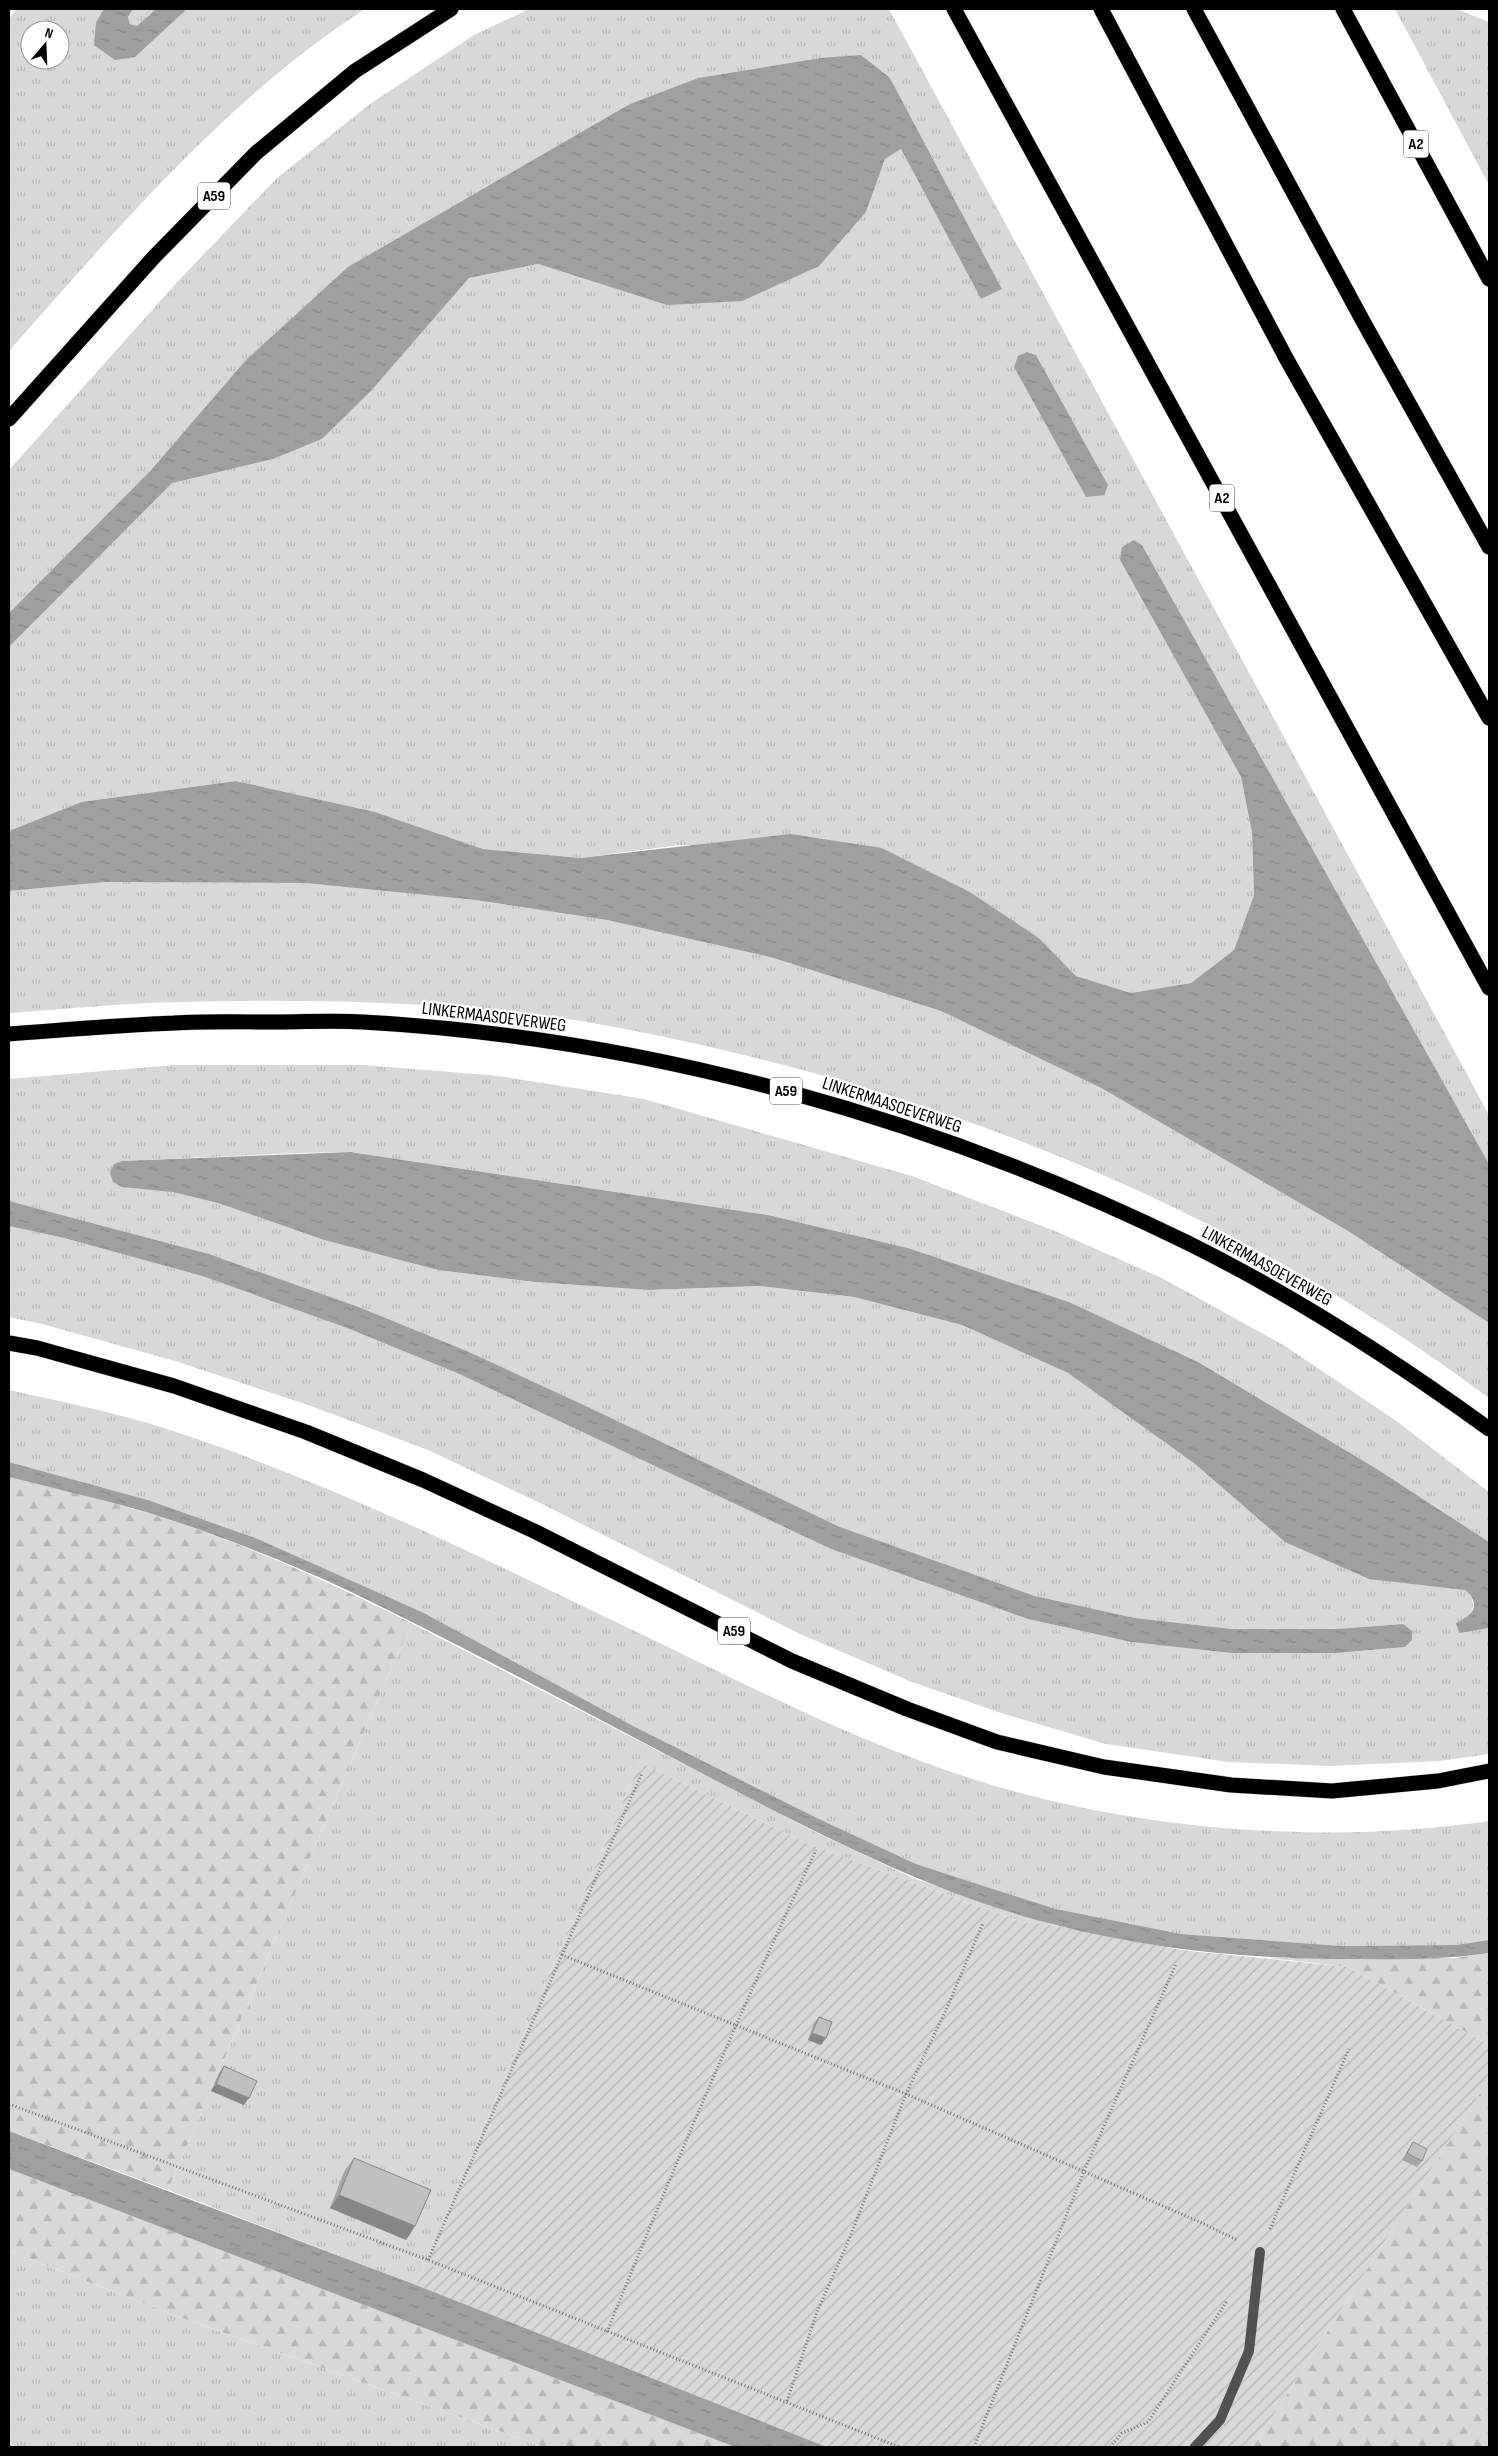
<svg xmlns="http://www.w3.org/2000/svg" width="1498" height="2456" font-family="'Sofia Sans Condensed',sans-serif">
<defs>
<pattern id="grass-tufts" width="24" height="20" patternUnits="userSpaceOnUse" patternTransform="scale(1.25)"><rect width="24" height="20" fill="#d8d8d8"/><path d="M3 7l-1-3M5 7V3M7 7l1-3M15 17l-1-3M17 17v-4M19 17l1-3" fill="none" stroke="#b8b8b8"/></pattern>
<pattern id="forest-firs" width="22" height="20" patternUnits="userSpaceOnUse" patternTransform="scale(1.25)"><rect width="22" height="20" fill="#d8d8d8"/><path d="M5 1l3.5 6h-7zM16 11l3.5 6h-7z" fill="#b8b8b8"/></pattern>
<pattern id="garden-furrows" width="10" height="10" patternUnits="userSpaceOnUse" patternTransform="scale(1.25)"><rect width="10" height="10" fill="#d8d8d8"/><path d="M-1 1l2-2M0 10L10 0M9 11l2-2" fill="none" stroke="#b8b8b8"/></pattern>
<pattern id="water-ripples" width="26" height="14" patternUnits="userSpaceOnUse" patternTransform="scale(1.25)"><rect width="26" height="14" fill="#9f9f9f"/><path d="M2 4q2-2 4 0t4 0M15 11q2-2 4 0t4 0" fill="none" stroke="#878787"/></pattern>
</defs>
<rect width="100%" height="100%" fill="#fff"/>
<!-- grass -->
<path fill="url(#grass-tufts)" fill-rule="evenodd" d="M16,9H104L96,22L135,57L187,9H365C226,99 118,228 9,351V19ZM30,30H60V60H30Z
M133,9H156L137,26L130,24L128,17Z
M529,9H889L1489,1115V1164L1142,545L1134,540L1120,560L1241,777L1252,833L1254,895L1234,950L1191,983L1131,993L1076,976L1039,938L970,892L882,848L680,845L580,858L483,849L375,812L236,781L81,802L9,831V647L172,482L273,459L322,439L371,391L469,278L538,264L667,305L866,212L885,159L901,149L981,299L1002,289L890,78L820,58L698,78L630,104L245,361L151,470L9,613V470L179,280L277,178L370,104L474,35ZM1027,352L1036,355L1108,485Z
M1395,9H1457L1489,22V185Z
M106,882L305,883L475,900L607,920L770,957L941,1011L1101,1088L1348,1231L1489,1323V1398C1268,1233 1011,1119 744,1055C665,1036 585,1019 504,1011C397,1001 289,999 182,1002C124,1003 66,1009 9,1013V891Z
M174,1065H364L499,1076L644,1099L912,1176L1055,1231L1162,1278L1285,1346L1395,1420L1489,1492V1542L1377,1469L1198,1362L1069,1302L908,1248L768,1215L350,1152L298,1153L122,1161L114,1164L172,1192L218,1203L324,1240L438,1270L535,1282L649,1290L759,1286L854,1297L962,1325L1068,1373L1195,1464L1285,1542L1465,1590C1482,1604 1468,1618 1459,1632L1489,1628V1754L1440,1761L1330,1766L1229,1762L1106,1744L1001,1713L912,1682L800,1634L542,1504L428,1450L311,1406L175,1361L42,1324L9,1317V1226L64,1238L202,1276L347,1328L457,1373L831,1549L1028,1619L1131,1642L1231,1653H1337L1405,1647L1412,1640L1403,1624L1336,1629H1232L1135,1618L1035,1596L840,1527L586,1406L467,1351L356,1306L209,1254L9,1201V1079Z
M9,1390C59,1401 112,1412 161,1427C329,1481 487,1560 645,1636C753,1688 861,1744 976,1780C1136,1831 1324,1845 1489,1821V1940L1456,1945L1341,1946L1181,1934L1056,1909L993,1889L916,1864L817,1818L637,1728L422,1612L258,1539L148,1500L9,1462Z
M413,1624L813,1831L913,1878L1054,1925L1022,1922L808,1844L640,1762L416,2285L168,2190L397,1655Z
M9,2251L174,2315L544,2447H9Z"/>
<!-- forest -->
<path fill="url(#forest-firs)" d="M9,1477C53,1488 97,1498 141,1511C235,1539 326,1580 413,1624L397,1655L168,2190L9,2131Z
M1489,1953V2045L1348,1967L1269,1958H1454Z
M1489,2079V2447H1253Z
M9,2169L735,2447H544L174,2315L9,2251Z"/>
<!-- garden -->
<path fill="url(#garden-furrows)" d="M640,1762L808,1844L1022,1922L1054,1925L1181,1950L1348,1967L1489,2045V2079L1253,2447H827L416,2285Z"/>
<!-- water -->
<path fill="url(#water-ripples)" d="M104,9H133L128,17L130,24L137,26L156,9H187L135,57L115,60L94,45L96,22Z
M861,55L890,78L1002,289L981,299L901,149L885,159L866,212L819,266L742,301L667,305L538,264L469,278L371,391L322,439L273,459L172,483L9,647V613L151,470L245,361L348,267L630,104L698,78L820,58Z
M1027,352L1036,355L1108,485L1104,495L1086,497L1014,367L1018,356Z
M1134,540L1142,545L1489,1164V1323L1348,1231L1101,1088L941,1011L770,957L607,920L475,900L305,883L106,882L9,891V831L81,802L236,781L375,812L483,849L580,858L790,834L882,848L970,892L1039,938L1076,976L1131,993L1191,983L1234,950L1254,895L1252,833L1241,777L1120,560L1122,547Z
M350,1152L768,1215L908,1248L1069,1302L1198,1362L1377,1469L1489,1542V1628L1459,1633L1456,1623C1473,1616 1482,1604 1465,1590L1369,1579L1285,1542L1195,1464L1068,1373L962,1325L854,1297L759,1286L649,1290L535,1282L438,1270L324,1240L218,1203L172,1192L122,1187L113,1182L110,1173L114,1164L122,1161Z
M9,1201L209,1254L356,1306L467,1351L586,1406L840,1527L1035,1596L1135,1618L1232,1629H1336L1403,1624L1412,1631V1640L1405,1647L1337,1653H1231L1131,1642L1028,1619L831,1549L457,1373L347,1328L202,1276L64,1238L9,1226Z
M9,1462L148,1500L258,1539L422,1612L637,1728L817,1818L916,1864L993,1889L1056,1909L1181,1934L1341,1946L1456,1945L1489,1940V1953C1437,1961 1384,1959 1331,1959C1238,1958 1146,1948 1056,1925C940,1896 833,1841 728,1787C601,1721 475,1652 347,1590C283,1560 208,1531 139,1510C96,1498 52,1488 9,1477Z
M9,2131L416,2285L827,2447H735L9,2169Z"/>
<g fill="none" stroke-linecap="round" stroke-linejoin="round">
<defs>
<path id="motorway" d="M954,9L1489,988
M1101,9L1286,358L1489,718
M1194,9L1364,323L1489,547
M1343,9L1489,279
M9,419L154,257L256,153L355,71L451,9
M9,1034C64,1030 119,1025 174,1023C208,1021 242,1022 276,1022C305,1022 334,1020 363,1022C649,1038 931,1117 1188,1243C1293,1295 1394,1360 1489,1429
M9,1343L37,1348L174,1386L306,1432L423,1480L534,1531L792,1661L907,1709L997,1742L1104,1767L1231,1785L1332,1791L1438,1781L1489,1771"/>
</defs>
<!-- motorway casing -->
<use href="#motorway" stroke="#dbdbdb" stroke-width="16"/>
<!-- path -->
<path stroke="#737373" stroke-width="3" stroke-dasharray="1 2.5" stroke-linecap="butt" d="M562,1955L642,1773
M9,2104L428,2260L899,2447
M1270,2229L1349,2049
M428,2260L562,1955L906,2094L1202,2223L1237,2240
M607,2332C673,2169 741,2009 816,1850
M787,2401L817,2312L848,2242L906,2094L946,2010L983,1923
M974,2447L1084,2171L1176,1964
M1110,2447L1122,2433L1148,2422L1227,2301"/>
<!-- service -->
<path stroke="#515151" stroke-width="10" d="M1195,2447L1220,2420L1249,2351L1260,2252"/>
<!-- motorway -->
<use href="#motorway" stroke="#000" stroke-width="15"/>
</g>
<!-- wall -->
<path fill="#a5a5a5" d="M819,2017L821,2045L808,2040L814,2023Z
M224,2066L244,2105L211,2091L219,2073Z
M1413,2142L1422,2161L1417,2167L1402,2160Z
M354,2158L415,2226L406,2240L330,2208L344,2172Z"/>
<!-- shaded-wall -->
<path fill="#868686" d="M812,2033L826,2038L821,2045L808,2040Z
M216,2084L249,2098L244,2105L211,2091Z
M339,2195L415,2226L406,2240L330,2208Z"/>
<!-- building -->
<path fill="#c0c0c0" stroke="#868686" d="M819,2017L832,2022L826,2038L812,2033Z
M224,2066L257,2081L249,2098L216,2084Z
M1413,2142L1427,2149L1422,2161L1407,2153Z
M354,2158L431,2190L415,2226L339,2195Z"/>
<g text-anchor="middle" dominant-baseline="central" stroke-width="4.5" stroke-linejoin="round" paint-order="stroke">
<!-- shield labels -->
<g fill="#fff" stroke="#4c4c4c" stroke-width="1">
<rect x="1403.5" y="130.5" width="25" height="27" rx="4"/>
<rect x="198" y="182.5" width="32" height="27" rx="4"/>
<rect x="1209.5" y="484.5" width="25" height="27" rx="4"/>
<rect x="770" y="1077.5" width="32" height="27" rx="4"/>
<rect x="718" y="1617.5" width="32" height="27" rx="4"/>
</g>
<g font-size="16" font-weight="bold" fill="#000">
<text x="1416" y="144">A2</text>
<text x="214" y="196">A59</text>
<text x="1222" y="498">A2</text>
<text x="786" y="1091">A59</text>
<text x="734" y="1631">A59</text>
</g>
<!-- street labels -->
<g font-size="18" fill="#000" stroke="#fff">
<text transform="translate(494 1017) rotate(7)">LINKERMAASOEVERWEG</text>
<text transform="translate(892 1105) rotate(18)">LINKERMAASOEVERWEG</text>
<text transform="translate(1267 1266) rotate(29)">LINKERMAASOEVERWEG</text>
</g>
</g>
<!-- border -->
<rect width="1498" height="2456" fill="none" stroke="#000000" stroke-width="20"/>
<!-- north arrow -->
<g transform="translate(45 45) rotate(19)"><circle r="24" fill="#ffffff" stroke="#999999"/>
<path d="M0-4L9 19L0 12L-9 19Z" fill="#000000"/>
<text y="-8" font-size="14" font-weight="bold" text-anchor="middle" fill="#000000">N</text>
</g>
</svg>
